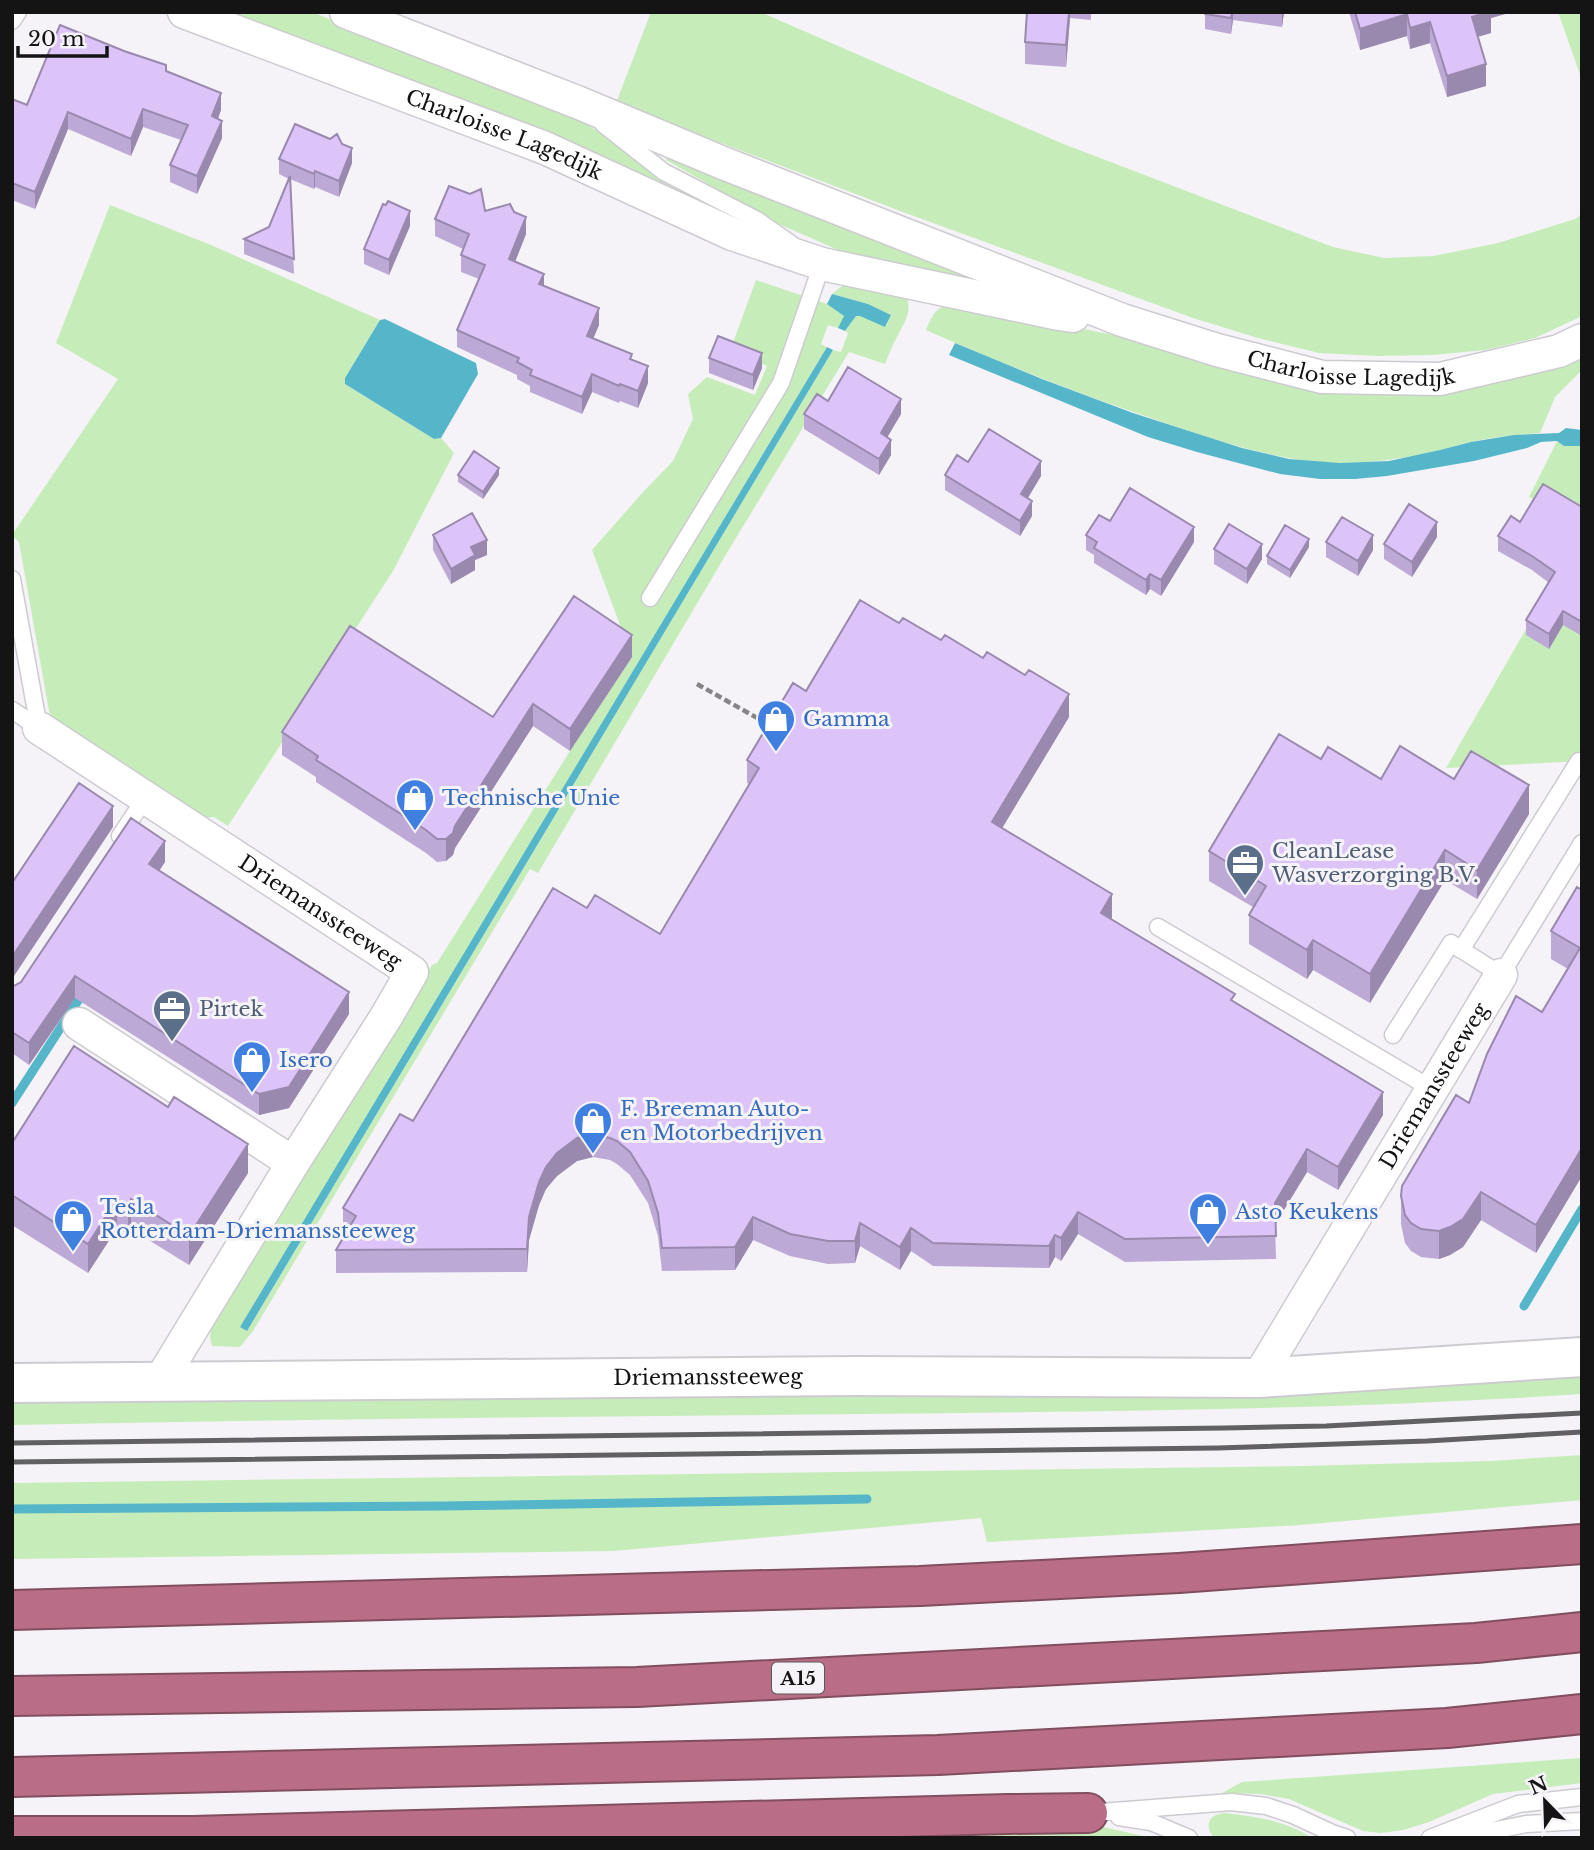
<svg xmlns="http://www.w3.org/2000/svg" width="1594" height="1850" font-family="'Libre Baskerville',serif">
<rect width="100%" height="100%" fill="#f5f2f8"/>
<!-- green -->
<path fill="#c6edb9" d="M220,12H312L557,111L591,127L665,180L744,225Z
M651,12H760L1061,143L1333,247L1384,258L1434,256L1498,243L1575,219L1582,214V316L1535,338L1485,350L1433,355L1377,356L1319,353L1258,338L1193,318L903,212L616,103Z
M1558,12H1582V80Z
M670,155L1050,303L845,253L779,224L666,160Z
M110,205L211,245L380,320L345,378V384L434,439L441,438L454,453L393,571L228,826L214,817L205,818L52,719L49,711L19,542L12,535L118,379L56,343Z
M756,280L827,304L843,314L844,319L838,328L828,325L821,344L827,347L241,1326L247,1331L833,350L841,352L848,333L845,331L856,316H860L886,326L891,315L868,304L832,294L842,286L875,284L904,291C913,307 907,319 899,333C893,343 889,354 885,364L849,352L728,551L538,873L530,869L253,1331L240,1347L212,1346L210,1338L211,1328L432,965L437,963L570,751L632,657L592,550L644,491L673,461L693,419L688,394L707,377L755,395L767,366L730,351Z
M958,304L1139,340L1335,389L1582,350V370L1555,397L1540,433C1517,435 1493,437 1471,442C1460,444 1450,448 1440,450C1407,458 1374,463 1340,463C1282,462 1229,444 1174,426C1090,398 1007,366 926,330C934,311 936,306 958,304Z
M1557,441L1564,446H1582V523L1529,497Z
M1582,532V761L1446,768Z
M1582,1372V1394C1343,1410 1103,1411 864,1414C580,1417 296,1419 12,1425V1401Z
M1582,1455V1500L1300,1525L987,1542L981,1518L613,1551L12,1559V1483L1302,1466L1491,1461Z
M1582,1758V1783L1493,1794L1429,1822L1403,1830L1381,1833L1363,1831L1289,1799L1260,1794L1222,1793L1242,1782Z
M1224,1813C1259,1817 1282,1820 1313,1838H1214C1204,1826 1208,1815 1224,1813Z
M1090,1824L1152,1838H656Z"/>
<!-- water -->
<path fill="#55b6ca" d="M832,294L868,304L891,315L885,327L860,316H856L845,331L838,328L844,316L827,304Z
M385,319L476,363L478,374L441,438L434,439L345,384V378L380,320Z
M955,343L1042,379L1133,413L1242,448L1289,459L1340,463L1389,461L1440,450L1471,442L1514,435L1559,433L1566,428L1582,430V446H1564L1557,441L1541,442L1527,448L1474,461L1387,476L1355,479H1320L1280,474L1197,452L1148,437L949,355Z
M827,347L833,350L247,1331L240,1327Z"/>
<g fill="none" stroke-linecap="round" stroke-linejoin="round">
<!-- stream -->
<path stroke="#55b6ca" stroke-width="9" d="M12,1103L83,993
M1524,1306L1582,1209
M12,1509L444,1506L867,1499"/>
<defs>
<path id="lane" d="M12,21L18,12
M603,124L664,172L757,220L790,243
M12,579L39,728
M650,598L781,383L822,264L818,261
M12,710L39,728
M120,836L146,797
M1158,927L1432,1089
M1461,950L1579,761
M1393,1035L1451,943L1501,975L1582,843
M1088,1813L1231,1802L1266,1806L1293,1815L1332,1833L1347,1838
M1119,1817L1151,1822L1189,1838
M1430,1838L1518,1804L1582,1797
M1456,1838L1526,1824L1582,1821"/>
<g id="street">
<path id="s1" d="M184,12L545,148L732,234L822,264L1059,314L1073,316"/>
<path id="s2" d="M346,12L577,102L723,163L1122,320L1217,350L1322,377L1440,379L1559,351L1582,340"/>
<path id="s3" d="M39,728L412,972L386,1017L293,1163L160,1381"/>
<path d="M79,1024L293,1163"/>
<path id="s4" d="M1258,1378L1501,975"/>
</g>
<g id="secondary">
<path id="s5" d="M12,1383L857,1376L1258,1378L1582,1357"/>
</g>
<path id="highway" d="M12,1610L920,1586L1179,1573L1582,1544
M12,1696L637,1687L1476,1643L1582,1632
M12,1777L938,1755L1447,1728L1582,1714
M12,1836H193L1008,1814L1088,1813"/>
</defs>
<!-- lane casing -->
<use href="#lane" stroke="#cdcbd0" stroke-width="19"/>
<!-- street casing -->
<use href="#street" stroke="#cdcbd0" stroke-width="35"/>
<!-- secondary casing -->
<use href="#secondary" stroke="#cdcbd0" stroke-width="42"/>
<!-- highway casing -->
<use href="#highway" stroke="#804e5e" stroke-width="42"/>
<!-- path -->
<path stroke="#868487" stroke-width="4.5" stroke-dasharray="7 3.5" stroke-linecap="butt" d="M697,684L759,719"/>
<!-- lane -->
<use href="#lane" stroke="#fff" stroke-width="16"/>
<!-- street -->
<use href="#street" stroke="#fff" stroke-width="32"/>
<!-- secondary -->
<use href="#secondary" stroke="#fff" stroke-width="38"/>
<!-- highway -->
<use href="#highway" stroke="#ba6d86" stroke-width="38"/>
<!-- rail -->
<path stroke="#616062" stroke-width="5" d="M12,1443L1225,1428L1326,1426L1582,1413
M12,1462L1218,1448L1427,1441L1582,1432"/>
</g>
<!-- wall -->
<path fill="#bda9d5" d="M1027,12H1091V20L1070,18L1066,67L1025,64V42Z
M1205,12H1284L1282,27L1233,20L1231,34L1205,29Z
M1349,12H1512L1491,18V33L1478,37L1486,86L1447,97L1430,43L1410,49L1407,36L1360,50Z
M166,71L221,110L218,119L222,138L197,194L170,182V165L181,140L143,127L131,156L68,129L35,209L12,200V99L27,105Z
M279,159L352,163L339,197L315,187L314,189L290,179L294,274L244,254V239L269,227L289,179L279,174Z
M485,211L526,234L515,262L544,286L599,325L593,339L632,359L648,383L638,408L620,401L619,403L592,392L582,414L530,392V386L517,379V375L457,347V330L479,279L461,272V255L463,249L435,236V219Z
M410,226L389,275L364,264V249Z
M709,358L762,368L753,390L709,373Z
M828,401L901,414L887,437L891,455L879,475L804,429V414Z
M968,462L1041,476L1028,498L1032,516L1020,536L945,490V475Z
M458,475H499L483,499L458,482Z
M1582,507V636L1563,625L1549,649L1526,635V620L1549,583L1532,570L1498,551V536L1520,522Z
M1110,521L1194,542L1161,596L1150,589L1146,595L1094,563V555L1086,550V535Z
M433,535L487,555L475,560V570L451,584L433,550Z
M1437,537L1412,577L1384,559V544Z
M1326,542L1373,550L1358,576L1326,557Z
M1309,547L1290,578L1267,564V556Z
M1214,549L1262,559L1247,584L1214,564Z
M899,623L1069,717L1002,828L1112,917L1111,919L1235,1003L1383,1115L1338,1190L1307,1172L1275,1224L1276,1259L1125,1262L1078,1234L1061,1261L1055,1257L1049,1268L933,1266L911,1251L900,1270L860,1246L855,1263L828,1264L790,1256L753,1240L735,1270L662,1271L658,1236L648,1203L630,1175L617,1164L610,1160L593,1157L577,1161L557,1176L546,1189L539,1205L529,1240L527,1272L336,1273V1250L346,1233L343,1231V1208L587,908L660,934L750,784L747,783V760L806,691Z
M632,657L570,751L533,726L455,848L453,855L446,861L437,862L426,853L316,782V777L282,755V732L493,717Z
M1321,759L1381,779H1454L1529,814L1477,899L1445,880L1370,1003L1313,970L1307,979L1249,944V915L1253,907L1209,881V851Z
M165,862L159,871L349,1014L289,1108L259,1115L75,998L29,1065L12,1053V987L21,982Z
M1582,890V1176L1536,1253L1481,1220L1463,1247L1450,1255L1439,1259L1421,1257L1411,1251L1405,1243L1401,1224V1196L1469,1103L1542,1012L1568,969L1551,959V931Z
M12,1143L248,1173L189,1265L131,1229L128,1235L117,1228L88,1273L12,1225Z"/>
<!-- shaded-wall -->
<path fill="#9a89ae" d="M1069,12H1070V18L1066,67V45Z
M1232,12H1233V20L1231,34Z
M1282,12H1284L1282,27Z
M1487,12H1512L1491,18V33L1472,38V17Z
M1407,14V36L1360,50V29Z
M1430,22V43L1410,49V28Z
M1486,64V86L1447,97V76Z
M221,93V110L212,134V116Z
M143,109V127L131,156V139Z
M68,112V129L35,209V192Z
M222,121V138L197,194V176Z
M352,148V163L339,197V181Z
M315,171V187L314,189V174Z
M410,211V226L389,275V260Z
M526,217V234L509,277V259Z
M544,274V292L539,284Z
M599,308V325L587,353V336Z
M762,353V368L753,390V375Z
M648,366V383L638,408V391Z
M592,374V392L582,414V397Z
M901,399V414L881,448V433Z
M891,440V455L879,475V459Z
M1041,461V476L1021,509V494Z
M499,468V475L483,499V492Z
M1032,501V516L1020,536V521Z
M1437,522V537L1412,577V562Z
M1194,527V542L1161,596V580Z
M1373,535V550L1358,576V561Z
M1309,539V547L1290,578V570Z
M487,540V555L475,560V570L451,584V569L471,547Z
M1262,544V559L1247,584V569Z
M1150,574V589L1146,595V580Z
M1563,611V625L1549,649V634Z
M632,635V657L570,751V729Z
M1069,694V717L992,845V822Z
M533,704V726L455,848L453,855L446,861V839Z
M1529,785V814L1477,899V870Z
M113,806V827L12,979V957Z
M165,841V862L149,886V864Z
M1445,850V880L1370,1003V974Z
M1112,894V917L1101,936V913Z
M1313,940V970L1307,979V950Z
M75,976V998L29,1065V1043Z
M349,992V1014L289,1108L259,1115V1094Z
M1383,1092V1115L1338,1190V1167Z
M593,1134V1157L577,1161L557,1176L546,1189L539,1205L529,1240L527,1272V1249L529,1217L539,1182L546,1167L557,1153L577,1138Z
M248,1144V1173L189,1265V1236Z
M1582,1148V1176L1536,1253V1225Z
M1307,1149V1172L1275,1225V1203Z
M1481,1192V1220L1463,1247L1450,1255L1439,1259V1231Z
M117,1199V1228L88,1273V1244Z
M131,1199V1229L128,1235V1206Z
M1078,1212V1234L1061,1261V1238Z
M753,1217V1240L735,1270V1247Z
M860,1223V1246L855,1263V1241Z
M911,1228V1251L900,1270V1247Z
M1055,1235V1257L1049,1268V1246Z"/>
<!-- building -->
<path fill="#dcc4f8" stroke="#9a89ae" stroke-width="2" d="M1027,12H1069L1066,45L1025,42Z
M1205,12H1232L1231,18L1205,14Z
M1355,12H1488L1472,17L1486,64L1447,76L1430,22L1410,28L1407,14L1360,29Z
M60,25L124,51L166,65V71L221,93L212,116L222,121L197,176L170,165L188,125L143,109L131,139L68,112L35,192L12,183V99L27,105Z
M295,124L330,139L337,134L342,144L352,148L339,181L315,171L314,174L279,159Z
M290,176L294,259L244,239L269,227Z
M449,186L470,194L481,189L485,211L510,204L514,212L526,217L509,259L544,274L539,284L599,308L587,336L632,354L630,359L648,366L638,391L620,384L619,386L592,374L582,397L530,375L532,370L517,362L519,358L457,330L485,265L461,255L469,234L435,219Z
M388,201L410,211L389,260L364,249L383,204L386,205Z
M718,336L762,353L753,375L709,358Z
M848,367L901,399L881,433L891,440L879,459L804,414L817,394L828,401Z
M989,429L1041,461L1021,494L1032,501L1020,521L945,475L957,455L968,462Z
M474,451L499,468L483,492L458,475Z
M1543,484L1582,507V622L1563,611L1549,634L1526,620L1555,572L1532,556L1498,536L1511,516L1520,522Z
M1130,488L1194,527L1161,580L1150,574L1146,580L1094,548L1097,542L1086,535L1099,515L1110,521Z
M1409,504L1437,522L1412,562L1384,544Z
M472,513L487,540L471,547L475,555L451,569L433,535Z
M1342,517L1373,535L1358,561L1326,542Z
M1229,524L1262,544L1247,569L1214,549Z
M1285,525L1309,539L1290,570L1267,556Z
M574,596L632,635L570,729L533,704L455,826L453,833L446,839H437L426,830L316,760L318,756L282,732L350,626L493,717Z
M860,600L899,623L903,618L941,640L945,635L983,658L987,652L1025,675L1029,670L1069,694L992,822L1112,894L1101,913L1235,994L1231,1000L1383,1092L1338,1167L1307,1149L1275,1203L1276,1236L1125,1239L1078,1212L1061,1238L1055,1235L1049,1246L933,1243L911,1228L900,1247L860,1223L855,1241H828L790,1234L753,1217L735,1247L662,1248L658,1213L648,1181L630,1152L617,1141L610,1138L593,1134L577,1138L557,1153L546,1167L539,1182L529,1217L527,1249L336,1250L356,1216L343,1208L400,1114L413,1121L553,888L587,908L595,895L660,934L759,768L747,760L793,683L806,691Z
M1279,734L1321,759L1328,747L1381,779L1400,746L1454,779L1471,751L1529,785L1477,870L1445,850L1370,974L1313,940L1307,950L1249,915L1266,886L1209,851Z
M79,783L113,806L12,957V883Z
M131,818L165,841L149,864L349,992L289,1087L259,1094L75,976L29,1043L12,1032V987L21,982Z
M1577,887L1582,890V1148L1536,1225L1481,1192L1463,1219L1450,1227L1439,1231L1421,1229L1411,1223L1405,1215L1401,1196L1402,1186L1456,1095L1469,1103L1487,1054L1516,996L1542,1012L1580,948L1551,931Z
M74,1046L168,1107L174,1097L248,1144L189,1236L131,1199L128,1206L117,1199L88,1244L12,1195V1143Z"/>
<!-- icons -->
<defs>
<symbol id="shop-pin" viewBox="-11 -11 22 30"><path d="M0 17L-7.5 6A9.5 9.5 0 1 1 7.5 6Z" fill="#3f7fe0" stroke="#f5f2f8"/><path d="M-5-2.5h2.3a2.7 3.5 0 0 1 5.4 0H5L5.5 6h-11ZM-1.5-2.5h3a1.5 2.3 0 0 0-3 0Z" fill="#fff"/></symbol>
<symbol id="office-pin" viewBox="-11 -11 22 30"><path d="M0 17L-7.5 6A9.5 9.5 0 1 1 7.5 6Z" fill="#5c6f8a" stroke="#f5f2f8"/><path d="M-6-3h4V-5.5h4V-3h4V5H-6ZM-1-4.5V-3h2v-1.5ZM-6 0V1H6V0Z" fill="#fff"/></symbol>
</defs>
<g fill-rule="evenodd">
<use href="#shop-pin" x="754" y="697" width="44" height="60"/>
<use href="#shop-pin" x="393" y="776" width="44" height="60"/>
<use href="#office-pin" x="1223" y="841" width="44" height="60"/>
<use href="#office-pin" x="150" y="987" width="44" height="60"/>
<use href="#shop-pin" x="230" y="1038" width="44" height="60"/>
<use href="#shop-pin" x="571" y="1099" width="44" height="60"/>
<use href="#shop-pin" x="1186" y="1190" width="44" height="60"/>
<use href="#shop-pin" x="51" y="1197" width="44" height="60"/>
</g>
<g text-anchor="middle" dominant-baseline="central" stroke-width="6" stroke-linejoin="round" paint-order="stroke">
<!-- shield labels -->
<rect fill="#f5f2f8" stroke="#585759" stroke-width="2" x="772" y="1662.5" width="52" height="31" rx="5"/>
<g font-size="19" font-weight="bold" fill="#151415">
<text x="798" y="1678">A15</text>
</g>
<!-- street labels -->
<g font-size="21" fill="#151415" stroke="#f5f2f8">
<text stroke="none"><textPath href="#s1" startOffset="343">Charloisse Lagedijk</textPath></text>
<text stroke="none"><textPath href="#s2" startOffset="1071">Charloisse Lagedijk</textPath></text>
<text stroke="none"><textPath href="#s3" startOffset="336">Driemanssteeweg</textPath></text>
<text stroke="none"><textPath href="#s4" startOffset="341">Driemanssteeweg</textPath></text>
<text stroke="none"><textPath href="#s5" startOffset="696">Driemanssteeweg</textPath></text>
</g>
<!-- shop labels -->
<g font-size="21" fill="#366cbe" stroke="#f5f2f8" text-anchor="start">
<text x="803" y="719">Gamma</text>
<text x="442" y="798">Technische Unie</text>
<text x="279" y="1060">Isero</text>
<text x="620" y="1109">F. Breeman Auto-<tspan x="620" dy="24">en Motorbedrijven</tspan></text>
<text x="100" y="1207">Tesla<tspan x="100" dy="24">Rotterdam-Driemanssteeweg</tspan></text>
<text x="1235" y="1212">Asto Keukens</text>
</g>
<!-- service labels -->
<g font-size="21" fill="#4e5e75" stroke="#f5f2f8" text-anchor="start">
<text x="1272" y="851">CleanLease<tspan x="1272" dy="24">Wasverzorging B.V.</tspan></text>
<text x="199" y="1009">Pirtek</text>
</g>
</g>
<!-- border -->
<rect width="1594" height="1850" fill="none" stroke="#151415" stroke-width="28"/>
<!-- north arrow -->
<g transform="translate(1545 1801) rotate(337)" stroke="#f5f2f8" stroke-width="5" paint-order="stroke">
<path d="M0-5L12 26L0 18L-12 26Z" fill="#151415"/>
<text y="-10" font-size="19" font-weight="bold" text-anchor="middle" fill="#151415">N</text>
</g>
<!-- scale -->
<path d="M18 46v10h89v-10" fill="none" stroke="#151415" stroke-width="3.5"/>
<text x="28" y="46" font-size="21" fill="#151415" stroke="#f5f2f8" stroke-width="5" paint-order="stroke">20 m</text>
</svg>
